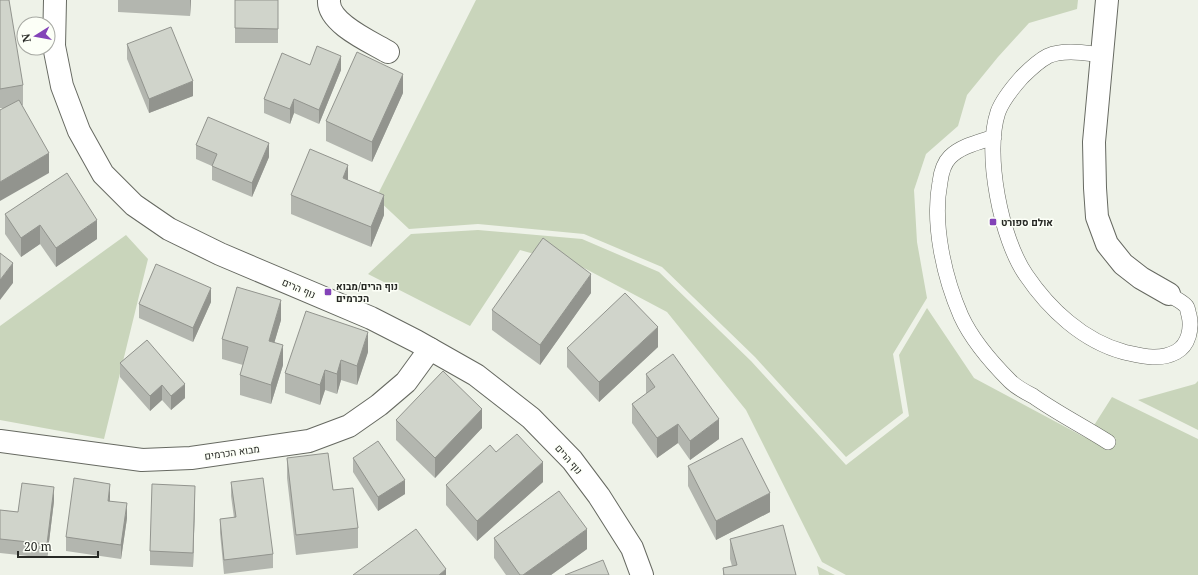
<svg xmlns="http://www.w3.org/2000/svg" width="1198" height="575" font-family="'Noto Serif',Heebo,serif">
<rect width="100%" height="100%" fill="#eef2e8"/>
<!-- green -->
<path fill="#c9d5bb" d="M476,0H1078L1077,9L1029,23L998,57L967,95L958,126L926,154L914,190L917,242L927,298L893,354L903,413L846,457L755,357L662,267L584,234L478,224L409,229L376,198Z
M478,230L582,239L659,272L751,361L846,465L909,416L899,355L927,308L974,378L1086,438L1112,397L1198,439V575H846L822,562L746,410L667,312L584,268L520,250L470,326L368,274L411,234Z
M126,235L148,259L104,439L0,420V326Z
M1198,381V430L1138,400L1195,384Z
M817,566L835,575H819Z"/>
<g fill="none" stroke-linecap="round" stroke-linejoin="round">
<defs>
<path id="lane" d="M1102,55C1085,53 1064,49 1048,56C1038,61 1029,70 1022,77C1014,86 1002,101 998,112C984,154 1001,239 1026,275C1049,309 1083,341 1124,352C1142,356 1159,361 1176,352C1189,345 1192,328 1189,315C1188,313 1188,308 1186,306C1183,302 1174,298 1169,294
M994,137C979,142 961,146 950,157C943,164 941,174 940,182C932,224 944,277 961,316C972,340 991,362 1010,381C1016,387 1025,392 1033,396C1057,413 1083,426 1108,442"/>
<path id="street" d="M329,0C327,23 371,42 388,52
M1107,0L1094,142L1095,188L1097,217L1107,244L1123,264L1141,278L1169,294
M0,441L142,460L191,458L309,441L349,426L379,405L406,382L430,349"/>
<path id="secondary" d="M55,0L54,46L62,86L79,131L103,174L134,205L169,229L220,254L371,318L416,341L476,375L531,418L572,460L599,496L632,548L642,575"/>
</defs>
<!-- lane casing -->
<use href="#lane" stroke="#666961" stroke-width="16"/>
<!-- street casing -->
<use href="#street" stroke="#666961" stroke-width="24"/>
<!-- secondary casing -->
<use href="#secondary" stroke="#666961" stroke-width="24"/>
<!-- lane -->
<use href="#lane" stroke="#fff" stroke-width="15"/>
<!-- street -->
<use href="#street" stroke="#fff" stroke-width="22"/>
<!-- secondary -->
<use href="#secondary" stroke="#fff" stroke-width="22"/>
</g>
<!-- wall -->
<path fill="#b3b6af" d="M0,0L23,85V105H22L49,173L5,108H0Z
M118,0H191L190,16L118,12Z
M235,0H278V43H235Z
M127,44L193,96L149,113L127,59Z
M310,65L341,70L319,124L294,113L290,124L264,113V99Z
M403,93L372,162L326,141V121Z
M196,145L269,157L252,197L212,180V166L196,159Z
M291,195L384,215L371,247L291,214Z
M5,214L97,239L56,267L40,244L21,257L5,234Z
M591,293L540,365L492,330V310Z
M211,302L193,342L139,318V304Z
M281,320L274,343L283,365L271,404L240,395V375L243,365L222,359V339Z
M147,340L185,398L171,410L162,400L150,411L120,377V363Z
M658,347L599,402L567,367V348Z
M368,352L357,385L341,380L337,394L325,390L320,405L285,393V373Z
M646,374L719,439L690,460L678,443L657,458L632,423V404L646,394Z
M396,420L482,428L435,478L396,440Z
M496,452L543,482L477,541L446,505V485Z
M287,458L333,490L358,528V548L296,555L287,478Z
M353,458L405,494L378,511L353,472Z
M688,466L770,512L716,540L688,486Z
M231,482L273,554V568L224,574L220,533V519L234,518L231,496Z
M110,498V501L127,518L121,559L66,551V537Z
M195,500L193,567L150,565V551Z
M54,501L47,558L0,553V510L18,512Z
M494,538L587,549L551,575H506L494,558Z
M730,539L796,575H723V568L732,566L730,559Z"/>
<!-- shaded-wall -->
<path fill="#92948e" d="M190,0H191L190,16Z
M341,56V70L319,124V110Z
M403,74V93L372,162V142Z
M193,81V96L149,113V99Z
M294,99V113L290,124V109Z
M269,143V157L252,197V183Z
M49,153V173L0,201V182Z
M348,165V184L343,178Z
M384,195V215L371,247V227Z
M97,220V239L56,267V248Z
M40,225V244L21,257V238Z
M13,263V283L0,300V280Z
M591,274V293L540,365V345Z
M211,288V302L193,342V328Z
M281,300V320L269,361V341Z
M658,327V347L599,402V382Z
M368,332V352L357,385V366Z
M283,345V365L271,404V385Z
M341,360V380L337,394V374Z
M325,370V390L320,405V385Z
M185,384V398L171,410V396Z
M162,385V400L150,411V396Z
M482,409V428L435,478V458Z
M719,419V439L690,460V441Z
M678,424V443L657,458V438Z
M543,462V482L477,541V521Z
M405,480V494L378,511V497Z
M110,484V498L108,515V501Z
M195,486V500L193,567V553Z
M54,487V501L47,558V544Z
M770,493V512L716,540V521Z
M127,503V518L121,559V545Z
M587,529V549L551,575H523Z
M446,569V575H439Z"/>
<!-- building -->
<path fill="#d0d4cb" stroke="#92948e" d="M0,0H9L23,85L0,89Z
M235,0H278V29L235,28Z
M171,27L193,81L149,99L127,44Z
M317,46L341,56L319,110L294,99L290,109L264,99L282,53L310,65Z
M357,52L403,74L372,142L326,121Z
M19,100L49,153L0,182V110Z
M208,117L269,143L252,183L212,166L217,154L196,145Z
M310,149L348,165L343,178L384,195L371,227L291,195Z
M67,173L97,220L56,248L40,225L21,238L5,214Z
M543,238L591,274L540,345L492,310Z
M0,253L13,263L0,280Z
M156,264L211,288L193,328L139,304Z
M237,287L281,300L269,341L283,345L271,385L240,375L248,347L222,339Z
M625,293L658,327L599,382L567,348Z
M306,311L368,332L357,366L341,360L337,374L325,370L320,385L285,373Z
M147,340L185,384L171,396L162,385L150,396L120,363Z
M673,354L719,419L690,441L678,424L657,438L632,404L655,387L646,374Z
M443,371L482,409L435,458L396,420Z
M517,434L543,462L477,521L446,485L490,445L496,452Z
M742,438L770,493L716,521L688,466Z
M378,441L405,480L378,497L353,458Z
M328,453L333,490L353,488L358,528L296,535L287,458Z
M74,478L110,484L108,501L127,503L121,545L66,537Z
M263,478L273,554L224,560L220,519L236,517L231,482Z
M22,483L54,487L47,544L0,539V510L18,512Z
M152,484L195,486L193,553L150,551Z
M559,491L587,529L523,575H520L494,538Z
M783,525L796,575H724L723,568L737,565L730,539Z
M416,529L446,569L439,575H353Z
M603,560L609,575H565Z"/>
<!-- markers -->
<g fill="#8343b8" stroke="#fcfff7" stroke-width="1.5">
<rect x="989" y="218" width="8" height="8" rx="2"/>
<rect x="324" y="288" width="8" height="8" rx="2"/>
</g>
<g text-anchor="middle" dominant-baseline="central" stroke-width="3" stroke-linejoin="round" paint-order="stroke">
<!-- poi labels -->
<g font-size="10" font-weight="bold" fill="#272925" stroke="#fcfff7" text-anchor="start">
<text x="1001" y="222">אולם ספורט</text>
<text x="336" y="286">נוף הרים/מבוא<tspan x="336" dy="12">הכרמים</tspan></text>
</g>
<!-- street labels -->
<g font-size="10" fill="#272925" stroke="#fcfff7">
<text transform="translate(299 288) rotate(23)">נוף הרים</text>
<text transform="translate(232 452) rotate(-8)">מבוא הכרמים</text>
<text transform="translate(569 459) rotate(49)">נוף הרים</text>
</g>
</g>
<!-- north arrow -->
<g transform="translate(36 36) rotate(259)"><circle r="19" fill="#fcfff7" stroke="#a7a9a3"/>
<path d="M0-3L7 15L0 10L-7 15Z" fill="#8343b8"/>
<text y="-6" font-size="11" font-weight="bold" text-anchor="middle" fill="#272925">N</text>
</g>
<!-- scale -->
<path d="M18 551v6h80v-6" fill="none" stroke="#272925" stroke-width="2"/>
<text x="24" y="551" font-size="12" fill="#272925" stroke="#fcfff7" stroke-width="3" paint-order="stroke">20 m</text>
</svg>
